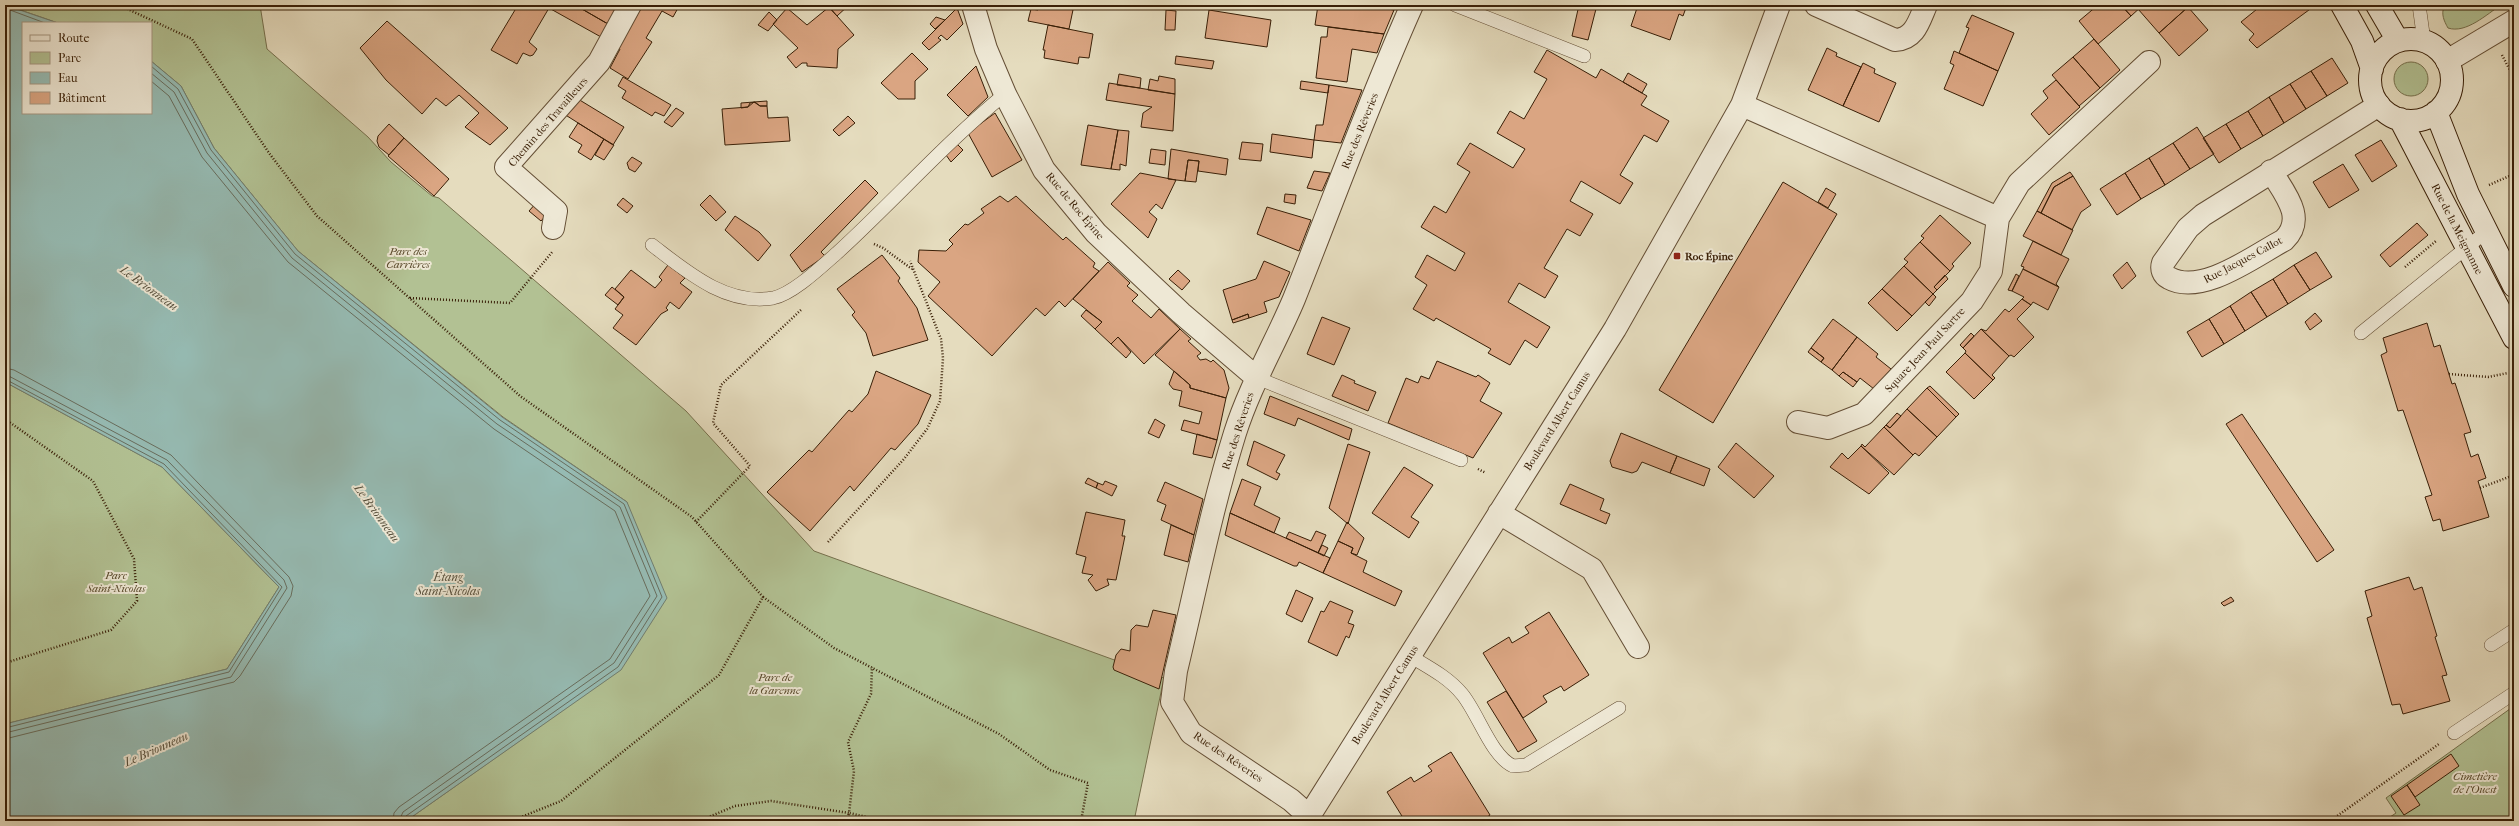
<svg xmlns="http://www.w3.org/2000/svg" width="2519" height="826" font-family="'IM FELL French Canon',serif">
<rect width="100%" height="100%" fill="#e5dcbe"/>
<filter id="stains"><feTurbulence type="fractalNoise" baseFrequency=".005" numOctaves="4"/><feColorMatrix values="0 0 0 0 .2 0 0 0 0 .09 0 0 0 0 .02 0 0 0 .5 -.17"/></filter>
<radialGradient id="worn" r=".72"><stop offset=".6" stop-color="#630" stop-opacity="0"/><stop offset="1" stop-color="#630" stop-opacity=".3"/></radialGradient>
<!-- green -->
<path fill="#b2c193" stroke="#76704d" d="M6,5H260L267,49L368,137L391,162L432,196L439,198L686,411L814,551L1164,678L1134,821H406L621,669L627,502L503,417L298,251L214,148L181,86L151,61V23H58Z
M2441,5H2501C2487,14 2466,34 2448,28C2444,21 2441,14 2444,7Z
M2394 79a17 17 0 1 1 34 0a17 17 0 1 1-34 0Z
M5,382L162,467L279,587L227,669L5,724Z
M2514,706V821H2384L2396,813L2386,798Z"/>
<!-- water -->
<path fill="#96bbb3" stroke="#717d6e" d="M5,5L58,23H23V113H151V61L181,86L214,148L298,251L502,417L627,502L667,598L621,670L406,821H5V724L227,669L279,587L162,467L5,382Z"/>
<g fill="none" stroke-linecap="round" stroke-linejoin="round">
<!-- shore -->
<path stroke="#686d5d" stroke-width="1" d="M7,5L10,10L45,23
M151,66L178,89L211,150L295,254L500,420L624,504L662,597L618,667L406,816L404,821
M151,73L174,92L207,153L292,258L497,424L620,507L657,596L614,663L403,812L399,821
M151,81L169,96L202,157L288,262L494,429L615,511L650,596L610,659L399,807L394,813L393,821
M5,368L14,370L171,455L289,577L293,586L291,596L240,676L234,682L5,739
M5,374L167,460L284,580L287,588L231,677L5,733
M5,379L164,464L282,587L229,672L5,728"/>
</g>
<!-- building -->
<path fill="#daa582" stroke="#391f07" d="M518,5H575L608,24L601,37L549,8L529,42L537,49L533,55L530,56L523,53L517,64L491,50Z
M575,5H619L608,24Z
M643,5H673L678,8L673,17L662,11L646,38L652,42L628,79L610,68L620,49L618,47Z
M827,5H849L837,16Z
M1039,5H1074L1069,29L1028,21L1031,9L1038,10Z
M1318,5H1363L1394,10L1384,34L1315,25Z
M1579,5H1597L1588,40L1572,36Z
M1638,5H1687L1683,16L1679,14L1670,40L1631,26Z
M2098,5H2121L2131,16L2098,44L2079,21Z
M2121,5H2143L2131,16Z
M2143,5H2186L2188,7L2159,33L2138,9Z
M2262,5H2312L2313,7L2257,48L2249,40L2254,34L2241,22Z
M829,7L854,35L838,49L837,68L807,66V63H802L796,68L787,57L798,48L773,24L787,8L807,25Z
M2188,7L2208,30L2179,56L2159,33Z
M957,8L963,24L947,40L941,35L938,38L941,40L929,50L922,43Z
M1166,10L1176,11L1175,30H1165Z
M1209,10L1271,20L1267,47L1205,38Z
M769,12L777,20L768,31L758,25Z
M1972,15L2014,33L1998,71L1959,53L1969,28L1966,27Z
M936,17L945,20L935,29L930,24Z
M387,21L508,128L490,145L465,127L479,113L459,95L446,106L436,98L422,114L386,80L360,48Z
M1048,25L1093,34L1089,58L1079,57L1078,64L1044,58L1045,50H1043Z
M1328,27L1384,34L1377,53L1352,49L1347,82L1316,78L1321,37H1327Z
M2094,39L2120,70L2100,88L2073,57Z
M1827,48L1837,53L1836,56L1861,67L1843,106L1808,90Z
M1547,50L1596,78L1601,69L1623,82L1647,96L1641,105L1669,121L1657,142L1644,135L1620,175L1633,183L1620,204L1581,181L1570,201L1593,214L1580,236L1567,229L1544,268L1558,276L1545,298L1519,283L1508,302L1550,327L1537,348L1525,340L1510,365L1488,353L1491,349L1436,318L1434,321L1413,309L1427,285L1415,277L1427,255L1455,271L1465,253L1421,227L1434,206L1446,213L1470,172L1457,164L1470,143L1513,168L1525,149L1497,133L1510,111L1524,119L1547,79L1534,72Z
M1954,51L1998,71L1983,106L1944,89L1954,65L1950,63Z
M912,53L928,69L915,81V99H898L881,83Z
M1176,56L1214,61L1212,69L1175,64Z
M2073,57L2100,88L2079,106L2052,75Z
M2332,58L2348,83L2327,96L2311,71Z
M1863,63L1875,69L1874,73L1896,83L1879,122L1843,106Z
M976,66L988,97L968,116L947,95Z
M2311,71L2327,96L2306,109L2290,84Z
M1628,73L1647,84L1642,93L1623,82Z
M1119,74L1141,78L1140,88L1117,85Z
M1159,76L1175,79V94L1148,90L1150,79L1158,81Z
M623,77L671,105L664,116L655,112L652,116L622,98L626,91L618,86Z
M2056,80L2080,107L2049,135L2031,114L2048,98L2043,91Z
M1301,81L1329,85L1328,93L1300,89Z
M1109,83L1175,94L1173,131L1141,127L1143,113L1152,107L1106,100Z
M2290,84L2306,109L2284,123L2269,97Z
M1329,85L1362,90L1341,143L1314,140L1316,125H1323Z
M2269,97L2284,123L2263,136L2248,111Z
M578,99L624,127L613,145L564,114Z
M767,101V106H760L754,102L748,107L741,108V103Z
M755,102L760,106H767L768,118L788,117L790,141L725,145L722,109L748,107L750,103Z
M676,108L684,113L672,127L664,122Z
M2248,111L2263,136L2241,149L2226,124Z
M995,113L1022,160L992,177L968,133Z
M848,116L855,123L839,136L833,130Z
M578,123L604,139L591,160L578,152L582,145L569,137Z
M389,124L404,138L389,155L379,147L377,141L378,136Z
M2226,124L2241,149L2219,163L2203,138Z
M1088,125L1118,130L1111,169L1081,165Z
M2197,127L2214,154L2190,169L2173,143Z
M1118,130L1129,131L1126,166L1120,164V170L1111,169Z
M1272,134L1314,140L1312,158L1270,152Z
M404,138L449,179L434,196L388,156Z
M604,139L614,145L604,160L595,155Z
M2381,140L2397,166L2372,182L2355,155Z
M1242,142L1263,144L1261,161L1239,159Z
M2173,143L2190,169L2165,185L2149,158Z
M957,144L963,150L951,162L946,155Z
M1151,149L1166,151L1165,165L1149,163Z
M1171,149L1228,159L1226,175L1198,171L1199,161L1188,160L1185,181L1168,179Z
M632,157L642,163L635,172L629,169L627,163Z
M2149,158L2165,185L2141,199L2125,173Z
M1188,160L1199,161L1196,182L1185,181Z
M2343,164L2359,190L2329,208L2313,182Z
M1314,171L1330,173L1322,191L1307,188Z
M2070,172L2073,176L2054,187L2041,213L2037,211L2052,183Z
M1140,173L1176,180L1162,209L1156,204L1149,212L1157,219L1148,238L1111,204Z
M2125,173L2141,199L2117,215L2100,189Z
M2073,176L2091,205L2081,212L2072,230L2041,213L2054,187Z
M865,180L878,193L821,252L825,256L802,272L790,255Z
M1783,182L1837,214L1713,423L1659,390Z
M1826,188L1836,194L1828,208L1818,202Z
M1285,194L1296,195L1295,204L1284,202Z
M710,195L726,212L716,221L700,205Z
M1000,196L1008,202L1016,196L1063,240L1066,237L1095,263L1093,267L1099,271L1065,307L1059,301L1045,316L1036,308L992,356L928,296L940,282L918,262L919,250L946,251L953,244L949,240L965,224L968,225L984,213L981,209Z
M623,198L633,206L627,213L617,205Z
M537,202L549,212L541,221L529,211Z
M1267,207L1311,220L1299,251L1257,234Z
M2037,211L2073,230L2061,255L2023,236Z
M1940,215L1971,243L1952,264L1954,266L1950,271L1920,242L1924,238L1921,236Z
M735,216L759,232L771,245L758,261L725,230Z
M2417,223L2428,235L2390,267L2380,255Z
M2033,241L2069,259L2056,284L2059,287L2023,269L2024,267L2021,266Z
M1920,242L1950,271L1934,287L1937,290L1933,294L1904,266L1908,262L1904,259Z
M2316,252L2332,277L2310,290L2294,265Z
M882,255L900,278L898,281L917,308L928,340L873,356L866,333L852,315L855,312L837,289Z
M1264,261L1290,272L1279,297L1264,302L1267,312L1249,318L1248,314L1232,320L1223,290L1256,279Z
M1108,262L1130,283L1127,286L1138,295L1132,301L1151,318L1159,309L1180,329L1144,364L1118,337L1111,344L1095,329L1102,322L1073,299Z
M2127,262L2136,276L2122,289L2113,275Z
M668,265L685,278L680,283L692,292L679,309L670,302L666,308L668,310L661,314L636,345L613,328L623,315L615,309L624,297L615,289L631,270L655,288L662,280L659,277Z
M2294,265L2310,290L2288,304L2273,279Z
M1904,266L1933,294L1912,316L1882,289Z
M2023,269L2059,287L2048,310L2033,302L2031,305L2022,299L2024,297L2012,291Z
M1178,270L1190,281L1182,290L1169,279Z
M2016,274L2019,276L2012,291L2008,290Z
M1945,275L1948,279L1937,290L1934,287Z
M2273,279L2288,304L2267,317L2251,292Z
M612,287L624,297L618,305L605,295Z
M1882,289L1912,316L1897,331L1868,303Z
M2251,292L2267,317L2245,331L2230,306Z
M1933,294L1936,297L1929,306L1925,302Z
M2022,299L2031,305L2017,319L2034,337L2014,357L2011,355L2009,356L1981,329L1986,331L2005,309L2009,312Z
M2230,306L2245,331L2224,344L2209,319Z
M1086,310L1102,322L1095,329L1081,316Z
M2315,313L2322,321L2310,330L2305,322Z
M1248,314L1249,318L1233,323L1232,320Z
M1322,317L1350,328L1334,365L1307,354Z
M1833,319L1857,337L1832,370L1821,362L1824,358L1811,348Z
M2209,319L2224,344L2202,357L2187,332Z
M2427,323L2434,347L2440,345L2452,384L2455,383L2471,432L2464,434L2471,457L2478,454L2486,478L2478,481L2489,517L2443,531L2440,519L2433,521L2425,497L2432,495L2403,410L2398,411L2381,355L2387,352L2383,338Z
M1180,329L1191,339L1188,341L1201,353L1197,356L1200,360L1206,359L1211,362L1213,360L1224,370L1229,388L1226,398L1190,388V385L1155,355Z
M1981,329L2009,356L1992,375L1995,378L1993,380L1965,353L1966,351L1963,348Z
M1971,333L1974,336L1963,348L1960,345Z
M1118,337L1131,352L1126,358L1111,344Z
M1857,337L1878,354L1876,357L1891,369L1874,389L1860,378L1857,382L1843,372L1839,376L1832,370Z
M1811,348L1824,358L1821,362L1808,352Z
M1965,353L1993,380L1974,399L1946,372Z
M1437,361L1476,377L1478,375L1490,383L1480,401L1502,413L1473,458L1388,423L1406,378L1418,383L1421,376L1429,379Z
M876,371L931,395L918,424L895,450L891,448L854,491L850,486L810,531L767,492L809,450L812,452L849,410L852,412L868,394Z
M1174,371L1190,385V388L1226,398L1217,440L1181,430L1184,420L1199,424L1202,412L1179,406L1182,391L1173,389L1169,384Z
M1843,372L1857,382L1853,387L1839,376Z
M1342,375L1355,381L1354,383L1376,392L1368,411L1332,396Z
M1930,386L1959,414L1956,417L1927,388Z
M1927,388L1956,417L1937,437L1907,409Z
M1270,396L1352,429L1349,440L1298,418L1295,426L1264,414Z
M1907,409L1937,437L1919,456L1915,453L1913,455L1884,427L1886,425L1890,428Z
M1897,413L1901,416L1890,428L1886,425Z
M2242,414L2334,550L2317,562L2226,424Z
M1155,419L1165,425L1159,438L1148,433Z
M1884,427L1913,455L1894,475L1861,446L1862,444L1865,447Z
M1621,433L1677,456L1670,473L1642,462L1637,471L1632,473L1612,467L1610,461Z
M1197,434L1217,440L1212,458L1193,454Z
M1254,441L1285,455L1276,472L1280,474L1277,480L1247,465Z
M1736,443L1774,476L1754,498L1718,467Z
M1348,444L1370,452L1348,524L1329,508Z
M1861,446L1889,473L1869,494L1830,467L1842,453L1848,459Z
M1677,456L1710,469L1704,486L1670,473Z
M1404,467L1433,485L1411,517L1419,522L1409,538L1372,513Z
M1088,478L1098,483L1096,488L1085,483Z
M1242,479L1261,487L1254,505L1280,518L1274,533L1230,513Z
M1105,481L1117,486L1112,496L1096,488L1098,483L1103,485Z
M1165,482L1203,499L1194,535L1161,520L1166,505L1157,501Z
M1570,484L1604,499L1600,510L1610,514L1606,524L1560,504Z
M1086,512L1125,520L1122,536H1125L1116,580L1107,579L1109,585L1096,591L1088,580L1093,575L1082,573L1086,557L1076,554Z
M1230,513L1330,558L1323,573L1299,562L1297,566H1294L1225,535Z
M1347,522L1364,538L1357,555L1351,553L1353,548L1338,541Z
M1171,525L1194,535L1188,562L1164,555Z
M1316,531L1326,535L1318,553L1286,538L1289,532L1311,541Z
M1338,541L1353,548L1351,553L1367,561L1363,572L1402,591L1395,606L1323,573Z
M1322,545L1328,548L1324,556L1318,553Z
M2409,577L2414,590L2422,587L2437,636L2435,637L2447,675L2442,676L2450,701L2403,714L2400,704L2392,705L2367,618L2372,616L2365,591Z
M1296,590L1313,598L1302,622L1286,614Z
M2231,597L2234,601L2224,606L2221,603Z
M1330,601L1353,611L1348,623L1354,625L1349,638L1346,636L1337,656L1308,642L1321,611L1324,612Z
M1153,610L1176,615L1159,689L1114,670L1113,667L1116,655L1121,649L1130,651L1131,630L1136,625L1148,627Z
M1549,612L1589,675L1564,691L1561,686L1543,696L1547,702L1523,718L1483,653L1509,637L1512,643L1529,633L1525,627Z
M1506,691L1537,741L1518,752L1487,702Z
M1451,752L1490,815L1482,821H1405L1387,792L1411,777L1414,782L1432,771L1428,766Z
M2451,754L2459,766L2415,797L2407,785Z
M2407,785L2420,805L2404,815L2391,796Z"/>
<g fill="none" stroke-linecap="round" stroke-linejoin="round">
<defs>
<path id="lane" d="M1455,5L1584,56
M2419,5L2424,41
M652,245C686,271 726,306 773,298C793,294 822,266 837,253C894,201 945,143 1005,94
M2361,333L2487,231
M1257,378L1461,460
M2491,645L2514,630
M1410,656C1428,667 1448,677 1462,694C1478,713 1491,756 1513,766L1526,765L1619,708
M2454,733L2514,693"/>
<path id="street" d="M973,5L986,49L1005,94L1044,170L1096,233L1181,313L1257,378
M1816,5L1895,40C1915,39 1919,21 1926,5
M2447,61L2514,21
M1742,105L1998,218
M2271,171C2284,193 2307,218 2284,240C2254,256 2202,296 2169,278C2163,275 2161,269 2163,263L2188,228L2203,215L2379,105
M553,228L556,211L506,167L599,62L630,5
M1798,422L1828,428L1864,414L1972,301L1991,271L1998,218L2019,183L2149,62
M1499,513L1592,569L1638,647
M1309,816L1291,800L1191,733L1172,702L1176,671C1195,592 1211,510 1235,433C1250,386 1275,344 1294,299C1333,201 1369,101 1412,5
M1306,821L1615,329L1742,105L1779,5"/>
<path id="secondary" d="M2342,5L2362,41L2372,69
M2377,5L2398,41
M2370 80a41 41 0 1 1 82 0a41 41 0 1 1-82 0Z
M2436,112L2468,194L2514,286
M2400,119L2514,338"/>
</defs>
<!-- lane casing -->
<use href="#lane" stroke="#644e35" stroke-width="14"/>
<!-- street casing -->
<use href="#street" stroke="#644e35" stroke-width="24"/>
<!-- secondary casing -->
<use href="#secondary" stroke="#391f07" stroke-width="24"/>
<!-- path -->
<path stroke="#391f07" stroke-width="2.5" stroke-dasharray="1 2" stroke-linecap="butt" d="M119,5L192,39L269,153L317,216L520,396L692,517L763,597L719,675L561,801L511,821
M2502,55L2514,78
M2489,185L2514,174
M874,244L883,248L912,269
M2405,267L2436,241
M410,298L510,303L553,251
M2449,374L2488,377L2508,373
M5,419L93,481L134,559L137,601L111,630L5,663
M1478,469L1486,473
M2480,488L2514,475
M696,522L750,466L713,423L721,385L802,309
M828,542L904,459L927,429L940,401L943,358L941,339L910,261
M763,597L834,648L999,734L1050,770L1088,783L1081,821
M699,821L735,806L771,801L849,813L854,771L848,742L871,694L872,667
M847,821L849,813L884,821
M2330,821L2439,744"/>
<!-- lane -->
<use href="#lane" stroke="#eee8d5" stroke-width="13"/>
<!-- street -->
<use href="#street" stroke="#eee8d5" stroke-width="22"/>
<!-- secondary -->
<use href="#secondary" stroke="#eee8d5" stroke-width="22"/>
</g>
<!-- markers -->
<rect fill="#8f2418" stroke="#eee8d5" stroke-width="1.5" x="1673" y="252" width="8" height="8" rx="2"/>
<g text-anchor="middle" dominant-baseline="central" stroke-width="4" stroke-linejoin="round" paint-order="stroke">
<!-- street labels -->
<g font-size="11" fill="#391f07" stroke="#eee8d5">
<text transform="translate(548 122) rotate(-49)">Chemin des Travailleurs</text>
<text transform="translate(1360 131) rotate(-68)">Rue des Rêveries</text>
<text transform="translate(1075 206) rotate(50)">Rue de Roc Épine</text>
<text transform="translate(2457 229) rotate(63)">Rue de la Meignanne</text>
<text transform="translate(2243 260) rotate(-28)">Rue Jacques Callot</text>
<text transform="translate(1925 350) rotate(-47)">Square Jean-Paul Sartre</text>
<text transform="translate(1557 421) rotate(-58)">Boulevard Albert Camus</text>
<text transform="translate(1238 431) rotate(-72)">Rue des Rêveries</text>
<text transform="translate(1385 695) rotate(-58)">Boulevard Albert Camus</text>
<text transform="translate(1228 757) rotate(34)">Rue des Rêveries</text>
</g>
<!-- park labels -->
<g font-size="11" font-style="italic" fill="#57482a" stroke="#eee8d5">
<text x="408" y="251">Parc des<tspan x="408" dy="13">Carrières</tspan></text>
<text x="116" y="575">Parc<tspan x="116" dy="13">Saint-Nicolas</tspan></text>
<text x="775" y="677">Parc de<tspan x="775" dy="13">la Garenne</tspan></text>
<text x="2475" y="776">Cimetière<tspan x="2475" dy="13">de l'Ouest</tspan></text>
</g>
<!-- poi labels -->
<g font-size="11" font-weight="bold" fill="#391f07" stroke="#eee8d5" text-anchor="start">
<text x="1685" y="256">Roc Épine</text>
</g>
<!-- water labels -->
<g font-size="12" font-style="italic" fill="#554e3b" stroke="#eee8d5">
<text transform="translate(149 288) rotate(36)">Le Brionneau</text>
<text transform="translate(377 513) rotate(54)">Le Brionneau</text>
<text x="448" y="577">Étang<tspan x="448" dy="14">Saint-Nicolas</tspan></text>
<text transform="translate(156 749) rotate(-24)">Le Brionneau</text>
</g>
</g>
<!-- margin -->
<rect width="2519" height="826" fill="none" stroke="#e5dcbe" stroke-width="20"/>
<rect x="6" y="6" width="2507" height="814" fill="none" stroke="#391f07" stroke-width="2"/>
<rect x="10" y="10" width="2499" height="806" fill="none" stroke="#391f07"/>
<!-- legend -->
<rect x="22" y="22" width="130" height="92" fill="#eee8d5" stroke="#a69883"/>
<rect x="30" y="35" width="20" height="6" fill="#eee8d5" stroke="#a69883"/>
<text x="58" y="42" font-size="12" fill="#391f07">Route</text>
<rect x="30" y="52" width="20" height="12" fill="#b2c193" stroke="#a69883"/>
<text x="58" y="62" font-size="12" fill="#391f07">Parc</text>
<rect x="30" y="72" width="20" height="12" fill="#96bbb3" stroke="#a69883"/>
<text x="58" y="82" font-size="12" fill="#391f07">Eau</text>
<rect x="30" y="92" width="20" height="12" fill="#daa582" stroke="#a69883"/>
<text x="58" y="102" font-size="12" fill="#391f07">Bâtiment</text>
<rect width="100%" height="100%" filter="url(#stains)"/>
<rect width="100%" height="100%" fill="url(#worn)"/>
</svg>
